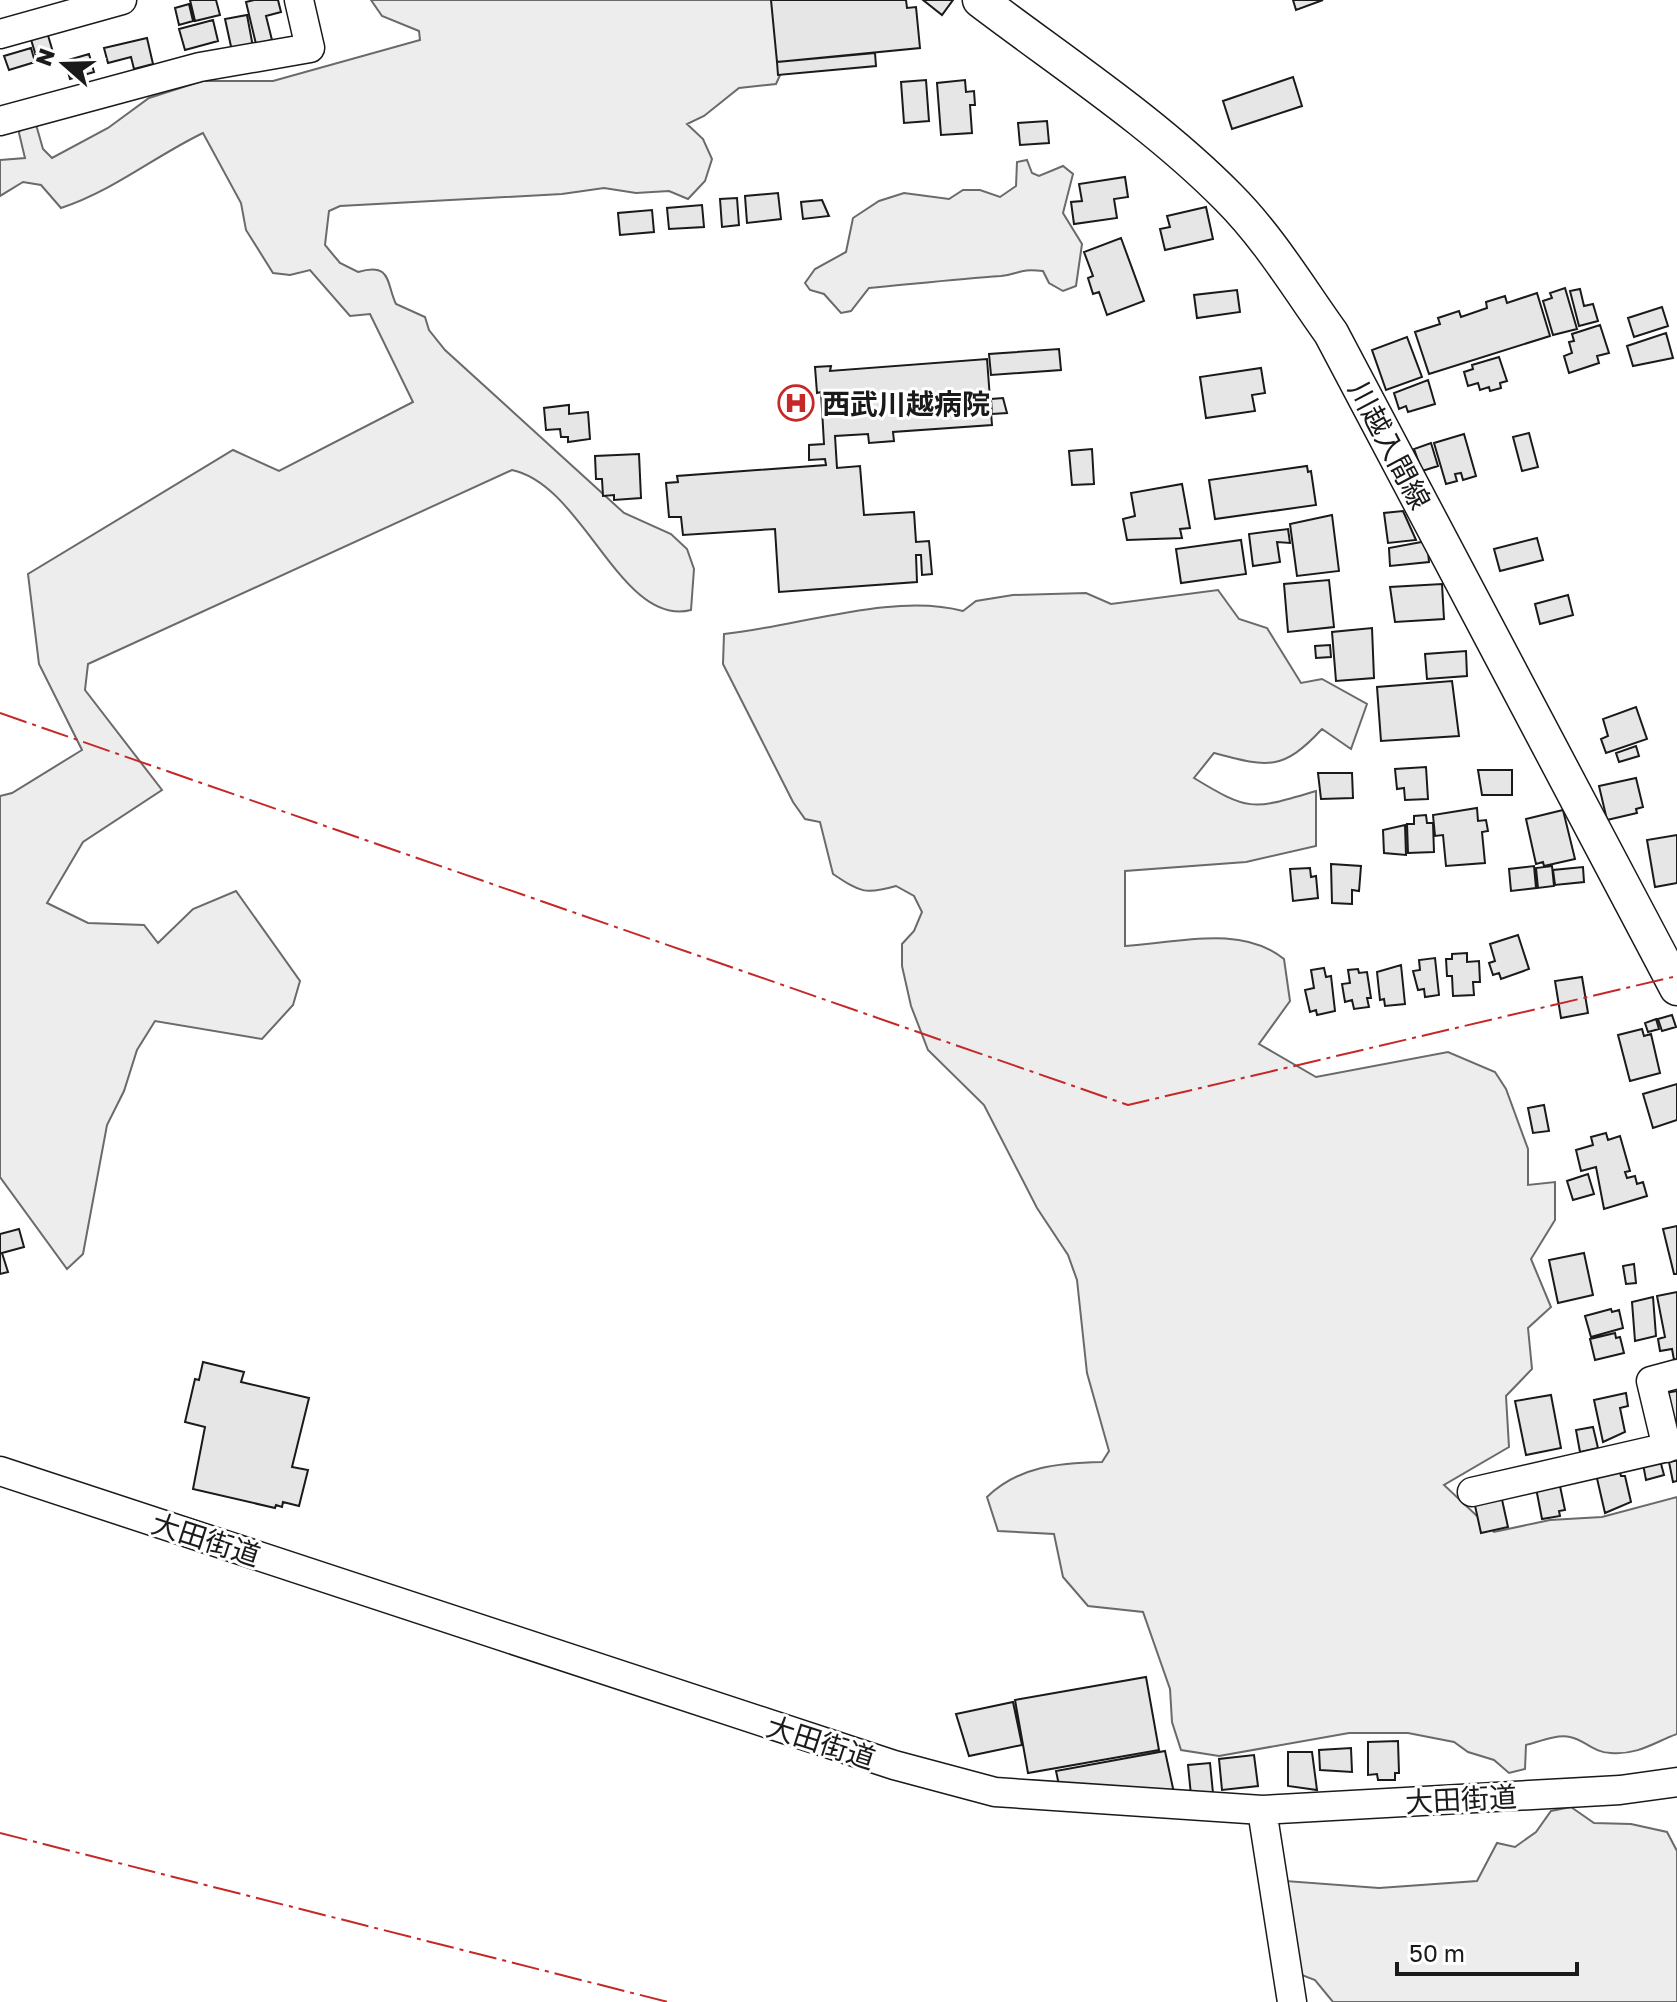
<svg xmlns="http://www.w3.org/2000/svg" width="1677" height="2002" font-family="'Golos Text','Noto Sans JP',sans-serif">
<rect width="100%" height="100%" fill="#fff"/>
<!-- green -->
<path fill="#ededed" stroke="#6a6a6a" stroke-width="2" d="M371,0H781L791,51L776,84L739,88L704,116L687,124L703,139L712,159L705,181L688,199L669,191L636,193L604,188L562,194L340,206L329,211L325,245L340,263L358,272C392,262 386,283 396,304L425,317L429,330L445,350L624,513L671,534L687,549L694,569L691,610C621,628 584,485 512,470L88,664L85,690L162,790L83,842L47,903L88,923L144,925L158,943L193,909L236,891L300,981L293,1005L262,1039L155,1021L137,1050L124,1091L107,1125L83,1254L67,1269L0,1177V796L12,793L82,750L39,664L28,574L233,450L279,471L413,402L370,314L350,316L310,270L290,275L273,273L246,230L241,203L203,133C155,156 113,191 61,208L41,185L23,182L0,196V160L25,158L19,133L22,123L35,121L43,149L52,158L108,128L149,98L202,81H273L420,40L419,31L382,16Z
M1027,160L1032,173L1039,176L1063,166L1073,174L1063,213L1082,244L1076,286L1063,291L1049,283L1043,271C1019,268 1020,274 1001,276C957,279 913,284 869,288L851,311L841,313L824,294L810,290L805,283L815,269L846,252L853,218L879,201L904,193L949,199L963,190H980L1000,197L1016,186L1017,162Z
M1218,590L1239,619L1267,628L1301,683L1322,679L1367,704L1351,749L1322,729C1282,772 1267,767 1214,753L1194,778C1251,813 1254,809 1316,791V846L1246,862L1125,871V946C1176,943 1241,924 1284,959L1290,1001L1259,1044L1316,1077L1448,1052L1495,1072L1506,1089L1528,1149V1185L1555,1182V1220L1531,1259L1551,1307L1528,1328L1532,1369L1506,1396L1509,1447L1444,1485L1494,1532L1550,1520L1602,1517L1677,1497V1734C1653,1743 1638,1755 1611,1753C1594,1753 1585,1740 1570,1737C1557,1734 1538,1742 1526,1745L1525,1769L1509,1773L1494,1760L1468,1752L1454,1742L1408,1733H1349L1219,1756L1181,1750L1172,1722L1170,1689L1143,1612L1088,1606L1063,1577L1054,1534L998,1531L987,1497C1019,1466 1059,1463 1102,1462L1109,1451L1087,1373L1077,1280L1068,1255L1037,1208L984,1105L928,1050L911,1006L902,966V944L914,931L922,912L914,896L896,886C865,895 860,892 833,874L820,822L805,819L793,802L723,664L724,634C795,627 894,592 963,611L976,601L1013,595L1086,593L1111,604Z
M1571,1807L1594,1823L1631,1824L1667,1832L1677,1851V2002H1333L1315,1980L1294,1972L1286,1881L1379,1888L1477,1881L1497,1843L1515,1847L1536,1832L1551,1811Z"/>
<!-- building -->
<path fill="#e6e6e6" stroke="#1a1a1a" stroke-width="2" d="M190,0H216L220,15L195,21Z
M254,0H278L281,12L266,16L272,40L256,44L246,2Z
M771,0H906L907,8L916,7L920,48L777,62Z
M923,0H953L942,15Z
M1293,0H1323L1296,10Z
M189,4L193,21L179,25L175,8Z
M247,15L253,47L232,51L225,19Z
M213,20L218,41L185,50L179,29Z
M47,32L55,59L38,63L30,36Z
M147,38L153,64L134,69L131,57L108,63L104,48Z
M31,48L35,62L9,70L4,56Z
M875,53L876,66L778,75L777,62Z
M89,54L94,72L70,79L65,61Z
M1293,77L1302,106L1232,129L1223,101Z
M926,80L929,121L904,123L901,82Z
M965,80L966,92L974,91L975,105H970L972,133L941,135L937,83Z
M1047,121L1049,143L1020,145L1018,123Z
M1125,177L1128,197L1114,199L1117,218L1074,224L1071,202L1082,201L1079,184Z
M778,193L781,219L747,223L745,196Z
M737,198L739,225L722,227L720,199Z
M822,200L829,216L803,219L801,202Z
M702,205L704,227L669,229L667,208Z
M1206,207L1213,239L1165,250L1160,229L1170,227L1167,216Z
M652,210L654,232L620,235L618,213Z
M1121,238L1144,301L1107,315L1099,292L1093,294L1088,278L1093,276L1084,252Z
M1565,288L1577,329L1553,335L1543,301L1552,298L1550,293Z
M1580,289L1584,306L1593,304L1598,321L1579,326L1570,291Z
M1237,290L1240,312L1197,318L1194,295Z
M1537,293L1550,336L1429,374L1415,332L1440,324L1438,318L1459,311L1461,317L1487,308L1486,302L1505,296L1507,303Z
M1662,307L1668,326L1634,337L1628,318Z
M1600,325L1609,353L1597,356L1599,363L1569,373L1564,356L1572,353L1569,342L1574,341L1572,334Z
M1666,333L1673,358L1633,366L1627,346Z
M1407,337L1422,377L1386,390L1372,350Z
M1059,349L1061,370L991,375L989,354Z
M1499,357L1507,381L1500,383L1501,388L1490,391L1489,387L1480,390L1478,383L1468,386L1464,372L1473,369L1472,365Z
M987,359L992,425L893,432L894,441L869,443L868,434L835,436L837,468L860,466L864,515L914,512L916,542L929,541L932,574L922,575L921,555H916L917,582L779,592L775,529L683,535L681,517H669L666,483L678,482L677,476L826,465L825,459L809,460V445L824,444L821,392L817,393L815,367L831,366L830,371Z
M1261,368L1265,393L1252,395L1255,411L1206,418L1200,377Z
M1428,380L1435,404L1408,412L1406,406L1399,409L1394,393Z
M1003,398L1007,413L992,414L991,399Z
M569,405V414L588,412L590,439L568,442V437H561L560,429L546,430L544,408Z
M1529,433L1538,467L1522,471L1513,437Z
M1464,434L1476,476L1463,480L1461,473L1455,474L1457,481L1446,484L1434,443Z
M1431,443L1438,466L1422,471L1414,449Z
M1092,449L1094,484L1072,485L1069,451Z
M639,454L641,498L614,500V495L603,496L602,479H596L595,456Z
M1307,466L1308,472L1311,471L1316,505L1215,519L1209,480Z
M1182,484L1190,528L1180,529L1182,538L1127,540L1123,519L1135,516L1131,493Z
M1403,511L1416,540L1388,543L1384,513Z
M1332,515L1339,571L1297,576L1290,524Z
M1288,529L1290,543L1277,542L1280,562L1253,566L1249,534Z
M1537,538L1543,560L1500,571L1494,549Z
M1241,540L1246,574L1181,583L1176,549Z
M1427,541L1429,562L1390,566L1389,548Z
M1329,580L1334,627L1288,632L1284,584Z
M1442,584L1444,619L1395,622L1390,587Z
M1568,595L1573,615L1540,624L1535,604Z
M1372,628L1374,678L1336,681L1332,632Z
M1330,645L1331,657L1316,658L1315,646Z
M1466,651L1467,676L1427,679L1425,654Z
M1452,681L1459,736L1381,741L1377,687Z
M1636,707L1647,739L1606,753L1601,739L1608,736L1603,719Z
M1636,746L1639,756L1619,762L1616,753Z
M1426,767L1428,799L1405,800L1404,788L1397,789L1395,769Z
M1478,770H1512V795H1482Z
M1318,773H1352L1353,798L1321,799Z
M1636,778L1643,807L1636,809L1637,813L1607,820L1599,786Z
M1477,808L1478,821L1486,820L1488,831L1482,832L1485,863L1446,866L1443,835L1435,836L1433,815Z
M1563,810L1575,859L1544,866L1543,862L1536,864L1526,819Z
M1426,815L1427,823H1433L1434,852L1408,853L1407,824H1414V816Z
M1405,825L1406,855L1384,853L1383,830Z
M1677,835V883L1655,887L1647,840Z
M1331,864L1361,866L1359,891L1352,890V904L1332,903Z
M1534,866L1536,888L1511,891L1509,869Z
M1552,866L1554,886L1538,888L1536,868Z
M1583,867L1584,882L1555,885L1553,870Z
M1310,868L1311,877L1316,876L1318,898L1293,901L1290,869Z
M1518,935L1529,969L1501,979L1499,973L1493,975L1489,963L1495,961L1490,944Z
M1467,953V962L1479,961L1480,982H1473L1474,995L1453,996L1452,976H1447L1446,959H1452V954Z
M1435,958L1439,995L1425,997L1424,989L1418,990L1413,971L1420,970L1419,960Z
M1401,965L1405,1004L1385,1006L1384,999L1380,1000L1377,972Z
M1324,968L1326,977L1331,976L1335,1011L1317,1015L1316,1010L1310,1012L1305,990L1314,988L1311,970Z
M1358,969L1359,973L1367,972L1371,998H1367L1369,1007L1354,1009L1352,1000L1345,1002L1342,984L1350,983L1348,970Z
M1582,977L1588,1013L1561,1018L1555,981Z
M1672,1015L1676,1027L1662,1031L1658,1019Z
M1656,1019L1659,1029L1648,1032L1645,1023Z
M1642,1029L1644,1036L1651,1034L1660,1073L1630,1081L1618,1035Z
M1677,1084V1120L1653,1128L1643,1094Z
M1544,1105L1549,1131L1533,1133L1528,1108Z
M1606,1133L1608,1140L1620,1136L1630,1171L1625,1172L1627,1178L1635,1176L1637,1184L1643,1182L1647,1196L1604,1209L1596,1167L1581,1171L1576,1150L1593,1145L1591,1137Z
M1588,1174L1594,1194L1573,1200L1567,1181Z
M1677,1226V1274H1674L1663,1229Z
M19,1229L24,1247L2,1253L8,1272L0,1274V1234Z
M1584,1253L1593,1295L1558,1303L1549,1260Z
M1634,1264L1636,1283L1626,1284L1623,1266Z
M1677,1292V1359L1674,1360L1672,1349L1660,1351L1658,1339L1665,1337L1657,1296Z
M1653,1297L1656,1336L1635,1341L1632,1302Z
M1611,1309L1612,1312L1619,1310L1623,1328L1591,1337L1585,1316Z
M1615,1333L1616,1338L1620,1337L1624,1353L1595,1360L1590,1339Z
M203,1362L244,1372L241,1382L309,1398L292,1467L308,1470L299,1506L283,1502L282,1507L276,1505L275,1508L193,1489L205,1427L185,1422L195,1379L199,1380Z
M1677,1391V1424H1671L1665,1393Z
M1626,1393L1628,1406L1620,1408L1625,1432L1603,1442L1594,1400Z
M1551,1395L1561,1448L1526,1455L1515,1401Z
M1593,1427L1598,1448L1580,1452L1576,1430Z
M1660,1460L1664,1475L1646,1480L1643,1464Z
M1677,1460V1481L1673,1482L1669,1462Z
M1619,1469L1621,1476H1625L1631,1502L1605,1513L1596,1474Z
M1553,1484V1488L1560,1486L1565,1510L1559,1511L1560,1516L1542,1519L1536,1488Z
M1501,1495L1508,1527L1481,1533L1474,1501Z
M1146,1677L1159,1750L1028,1773L1015,1700Z
M1013,1702L1022,1745L969,1756L956,1714Z
M1398,1741L1399,1773H1395V1780H1378L1377,1774L1368,1775V1742Z
M1351,1748L1352,1772L1320,1770L1319,1750Z
M1165,1751L1174,1793L1060,1790L1056,1771Z
M1288,1752H1312L1317,1790L1288,1786Z
M1254,1755L1258,1786L1222,1790L1219,1759Z
M1210,1763L1213,1793L1191,1795L1188,1765Z"/>
<g fill="none" stroke-linecap="round" stroke-linejoin="round">
<defs>
<path id="minor" d="M0,34L122,0
M0,121L200,67L310,48L299,0
M1667,1448L1651,1381L1677,1374
M0,1471L894,1765L995,1792L1262,1810L1620,1790L1677,1782
M1472,1492L1677,1445
M1262,1810L1292,2002"/>
<path id="major" d="M980,0C1063,63 1155,123 1228,197C1269,238 1298,287 1331,333L1677,988"/>
</defs>
<!-- minor casing -->
<use href="#minor" stroke="#1a1a1a" stroke-width="31"/>
<!-- major casing -->
<use href="#major" stroke="#1a1a1a" stroke-width="37"/>
<!-- minor -->
<use href="#minor" stroke="#fff" stroke-width="28"/>
<!-- major -->
<use href="#major" stroke="#fff" stroke-width="34"/>
<!-- power -->
<path stroke="#c62828" stroke-width="2" stroke-dasharray="28 6 4 6" stroke-linecap="butt" d="M0,713L1128,1105L1677,976
M0,1833L668,2002"/>
</g>
<!-- icons -->
<defs>
<symbol id="hospital-ring" viewBox="-11 -11 22 22"><circle r="9.5" fill="#fff" stroke="#c62828" stroke-width="1.5"/><path d="M-5-5h3v3.5h4V-5h3V5h-3V1.5h-4V5h-3Z" fill="#c62828"/></symbol>
</defs>
<g fill-rule="evenodd">
<use href="#hospital-ring" x="776" y="383" width="40" height="40"/>
</g>
<g text-anchor="middle" dominant-baseline="central" stroke-width="6" stroke-linejoin="round" paint-order="stroke">
<!-- poi labels -->
<g font-size="28" font-weight="bold" fill="#1a1a1a" stroke="#fff" text-anchor="start">
<text x="822" y="403">西武川越病院</text>
</g>
<!-- street labels -->
<g font-size="28" fill="#1a1a1a" stroke="#fff">
<text transform="translate(1390 445) rotate(62)">川越入間線</text>
<text transform="translate(206 1539) rotate(18)">大田街道</text>
<text transform="translate(821 1742) rotate(18)">大田街道</text>
<text transform="translate(1461 1799) rotate(-3)">大田街道</text>
</g>
</g>
<!-- north arrow -->
<g transform="translate(64 64) rotate(290)" stroke="#ffffff" stroke-width="6" paint-order="stroke">
<path d="M0-6L14 30L0 20L-14 30Z" fill="#1a1a1a"/>
<text y="-12" font-size="22" font-weight="bold" text-anchor="middle" fill="#1a1a1a">N</text>
</g>
<!-- scale -->
<path d="M1397 1962v12h180v-12" fill="none" stroke="#1a1a1a" stroke-width="4"/>
<text x="1409" y="1962" font-size="24" fill="#1a1a1a" stroke="#ffffff" stroke-width="6" paint-order="stroke">50 m</text>
</svg>
